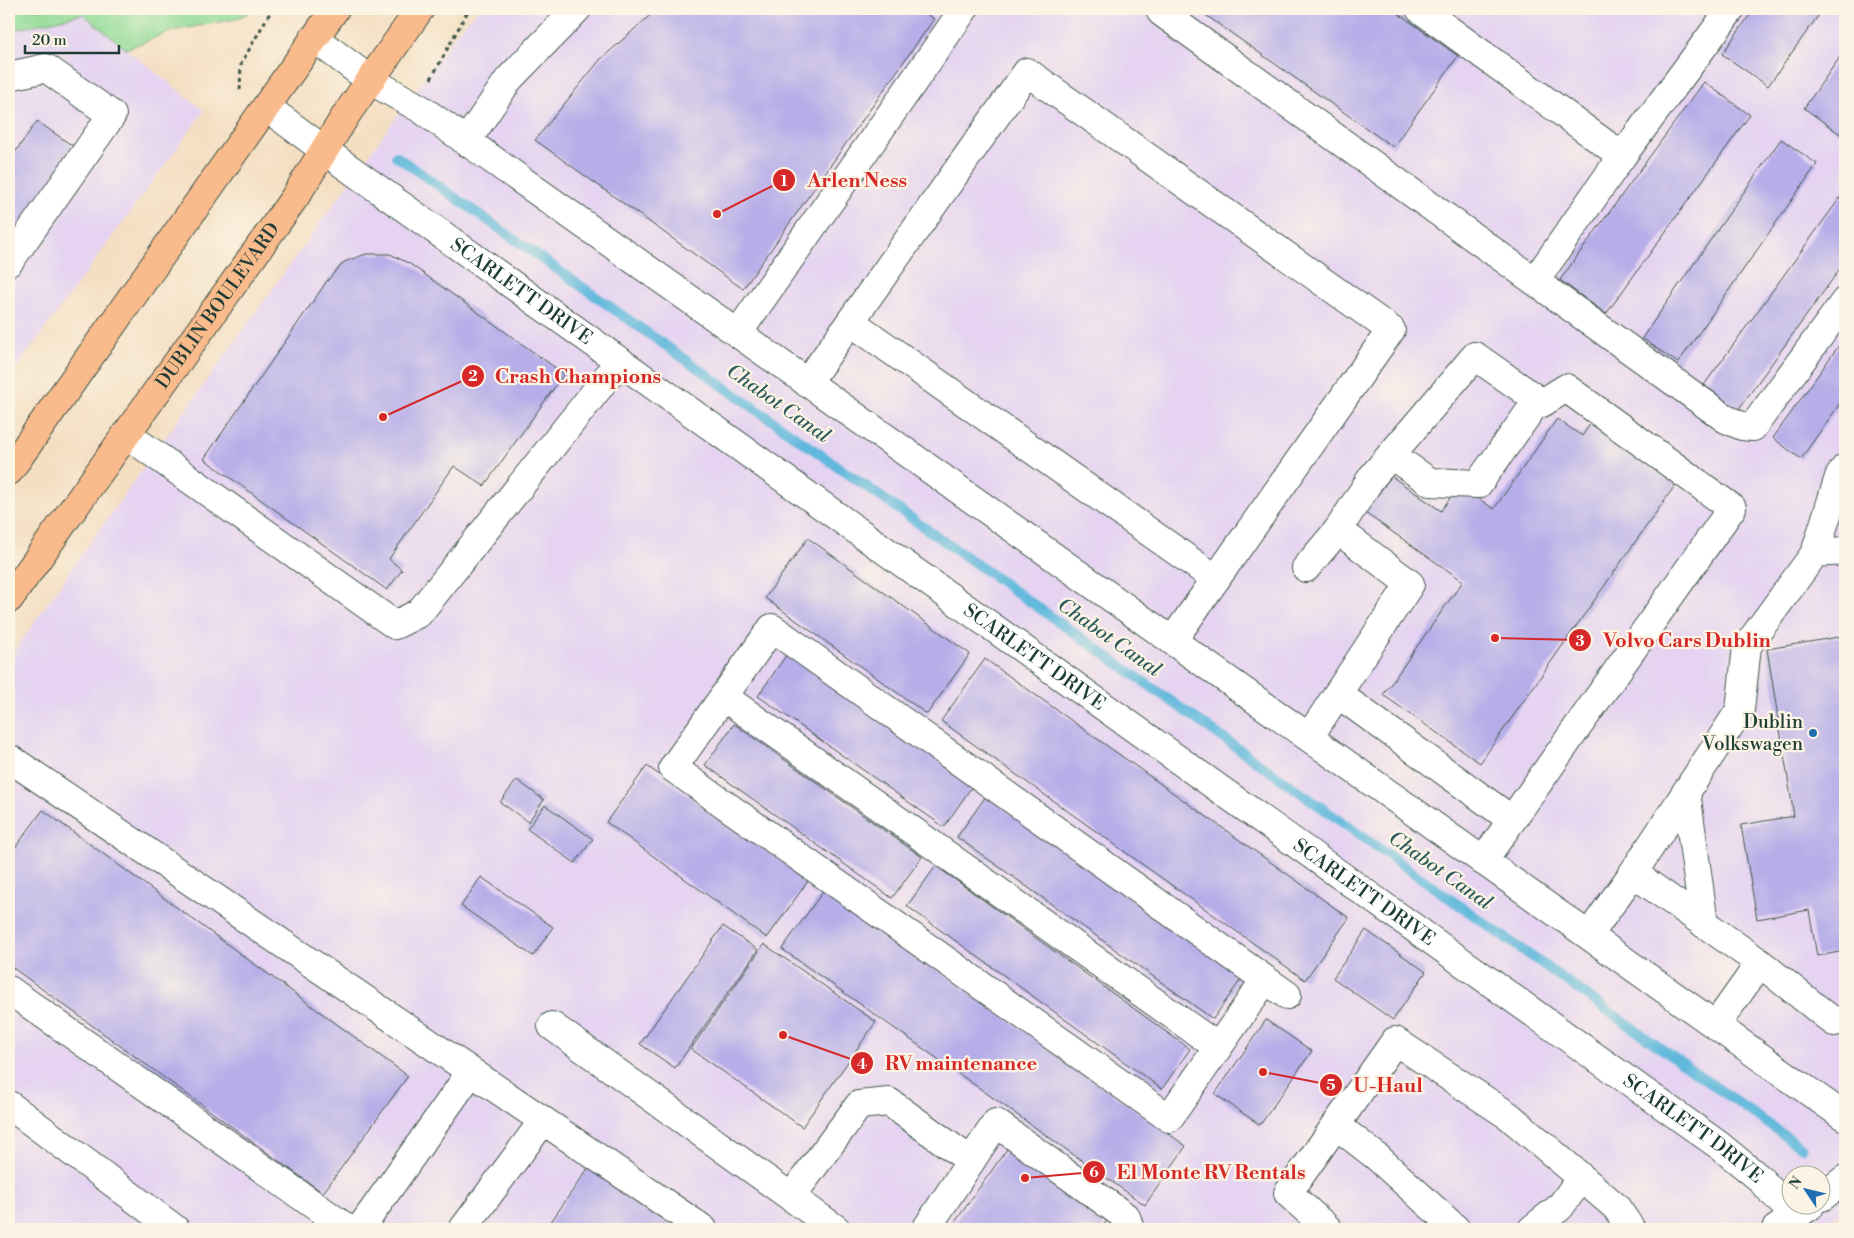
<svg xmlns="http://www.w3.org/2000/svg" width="1854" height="1238" font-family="'Libre Bodoni',serif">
<rect width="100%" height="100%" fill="#fcf5e5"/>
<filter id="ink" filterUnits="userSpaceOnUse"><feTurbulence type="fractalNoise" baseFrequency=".02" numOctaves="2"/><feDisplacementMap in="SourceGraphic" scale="10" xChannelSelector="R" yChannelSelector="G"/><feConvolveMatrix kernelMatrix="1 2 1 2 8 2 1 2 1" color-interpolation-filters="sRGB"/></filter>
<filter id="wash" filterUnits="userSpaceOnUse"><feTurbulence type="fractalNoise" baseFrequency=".0096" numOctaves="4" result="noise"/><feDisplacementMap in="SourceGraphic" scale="20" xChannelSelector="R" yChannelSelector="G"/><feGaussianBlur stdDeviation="1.12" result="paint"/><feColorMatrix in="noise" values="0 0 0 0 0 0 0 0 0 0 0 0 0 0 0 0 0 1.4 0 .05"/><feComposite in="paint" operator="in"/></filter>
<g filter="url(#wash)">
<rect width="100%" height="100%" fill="#f4dfc3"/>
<!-- built -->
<path fill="#e5d3f1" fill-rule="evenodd" d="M479,9H1845V1209L1819,1229H9V659L79,558L459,30ZM1792,1176H1822V1206H1792Z
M83,14L204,111L9,378V31Z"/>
<!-- green -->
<path fill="#91db97" stroke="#588c66" d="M9,9H255L236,19L172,31L126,49L83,14L9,31Z"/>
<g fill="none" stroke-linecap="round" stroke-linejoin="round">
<!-- stream -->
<path stroke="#5eb8dc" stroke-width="10" d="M396,156L1147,684L1802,1148"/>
</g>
<g id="blocks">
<!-- building -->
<path fill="#b7aee9" d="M657,9H920L934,19L743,289L535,140L600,60Z
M1197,9H1392L1458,56L1393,147Z
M1754,9H1823L1768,86L1722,54Z
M1845,50V127L1840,134L1804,108Z
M1704,82L1750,115L1606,314L1560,280Z
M37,121L80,151L9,252V161Z
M1781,139L1817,164L1678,363L1642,338Z
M1845,191V262L1738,410L1704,385Z
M366,254H390L410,264L564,374L484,486L454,466L389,559L402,570L387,590L204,459L327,281L344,262Z
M1845,337V396L1801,459L1773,438Z
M1597,414L1683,474L1480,763L1383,695L1463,581L1365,513L1391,476L1441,511L1459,485L1494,509L1557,419L1582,436Z
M808,538L970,654L927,714L765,598Z
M1845,636V951L1817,956L1809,910L1757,919L1741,825L1794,816L1767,649Z
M787,654L973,785L944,827L758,696Z
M985,659L1349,918L1305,980L941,721Z
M734,724L922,857L892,898L705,765Z
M647,766L808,881L767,938L606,822Z
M517,780L544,800L528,822L500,802Z
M986,796L1242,978L1213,1019L957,837Z
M545,805L593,839L575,863L527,829Z
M43,810L408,1076L323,1193L9,965V856Z
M936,866L1190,1049L1162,1089L907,906Z
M481,877L553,927L533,956L461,906Z
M824,890L1186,1146L1145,1205L782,949Z
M723,926L758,950L675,1068L640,1044Z
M1366,930L1426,972L1393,1020L1333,978Z
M764,944L876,1022L802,1127L691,1049Z
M1266,1020L1312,1051L1260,1125L1215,1094Z
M1012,1142L1112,1213L1101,1229H950Z
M591,1164L685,1229H546Z"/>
</g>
</g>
<g filter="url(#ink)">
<use href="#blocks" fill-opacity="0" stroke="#3f5549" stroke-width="1"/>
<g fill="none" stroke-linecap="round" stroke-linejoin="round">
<defs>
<g id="minor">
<path d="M1160,9L1161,12L1726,419L1742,426L1753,427L1845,301"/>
<path d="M1420,9L1622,156"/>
<path d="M314,38L370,80L421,109L1845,1117"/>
<path d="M9,76L46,68L112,115L9,262"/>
<path id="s1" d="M266,107L343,164L1720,1146L1758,1177L1795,1216"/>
<path d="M466,142L509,79L577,9"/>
<path d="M1535,281L1622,156L1731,9"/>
<path d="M851,322L1216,579"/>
<path d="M738,333L964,9"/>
<path d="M807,383L1027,72L1391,330L1173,640"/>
<path d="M126,434L395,625L419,613L620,361"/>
<path d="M1391,455L1430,482L1478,484L1538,400"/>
<path d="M1815,553L1839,477L1845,468"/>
<path d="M1306,568L1338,530L1372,477L1475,356L1542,403L1566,388L1732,508L1483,861"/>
<path d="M1338,694L1512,820"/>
<path d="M724,697L1218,1047"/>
<path d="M1309,737L1410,584L1338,530"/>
<path d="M9,765L12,760L703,1229"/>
<path d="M1686,792L1704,924"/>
<path d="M1633,873L1740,710L1747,646L1815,553L1845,551"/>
<path d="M1589,935L1633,873L1760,963L1716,1025"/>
<path d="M1760,963L1834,1022L1845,1019"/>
<path d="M1265,980L1169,1118L673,768L772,628L1287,995"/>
<path d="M9,990L348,1229"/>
<path d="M552,1026L791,1197"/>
<path d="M9,1105L175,1229"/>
<path d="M1336,1125L1377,1157L1456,1229"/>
<path d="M1822,1197L1845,1179"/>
<path d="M360,1229L471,1072"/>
<path d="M463,1229L543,1121"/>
<path d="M836,1229L791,1197L859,1105L889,1102L971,1161"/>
<path d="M926,1229L996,1123L1126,1217L1130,1229"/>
<path d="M1328,1229L1288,1193L1395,1041L1509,1116L1616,1207L1631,1229"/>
<path d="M1532,1229L1560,1207L1581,1178"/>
<path d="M1776,1229L1810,1206"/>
</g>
<g id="major">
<path d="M9,471L335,9"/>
<path id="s2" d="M9,599L295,197L346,115L420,9"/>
</g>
</defs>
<!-- minor casing -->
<use href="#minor" stroke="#3f5549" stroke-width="30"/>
<!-- major casing -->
<use href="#major" stroke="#3f5549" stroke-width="30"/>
<!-- path -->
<path stroke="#3f5549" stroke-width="3" stroke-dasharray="4 4" stroke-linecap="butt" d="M431,79L469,9
M240,90L241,64L272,9"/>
<!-- minor -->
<use href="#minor" stroke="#fff" stroke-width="28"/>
<!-- major -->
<use href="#major" stroke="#fabb8c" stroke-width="28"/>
</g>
</g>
<!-- markers -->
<circle fill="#1f6fb2" stroke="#fcf5e5" stroke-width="2" cx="1813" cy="733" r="5"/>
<g text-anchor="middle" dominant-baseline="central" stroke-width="4.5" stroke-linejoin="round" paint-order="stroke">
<!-- street labels -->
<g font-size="19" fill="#1f3d34" stroke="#fcf5e5">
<text stroke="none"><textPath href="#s1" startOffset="315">SCARLETT DRIVE</textPath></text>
<text stroke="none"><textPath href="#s2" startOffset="360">DUBLIN BOULEVARD</textPath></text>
<text stroke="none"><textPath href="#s1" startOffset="945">SCARLETT DRIVE</textPath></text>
<text stroke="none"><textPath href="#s1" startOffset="1350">SCARLETT DRIVE</textPath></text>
<text stroke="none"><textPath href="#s1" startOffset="1755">SCARLETT DRIVE</textPath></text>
</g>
<!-- poi labels -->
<g font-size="19" fill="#1f3d34" stroke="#fcf5e5" text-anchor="end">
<text x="1803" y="722">Dublin<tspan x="1803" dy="22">Volkswagen</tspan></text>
</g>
<!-- water labels -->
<g font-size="20" font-style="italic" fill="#2f5c5e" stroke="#fcf5e5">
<text transform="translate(778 404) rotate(35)">Chabot Canal</text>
<text transform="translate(1109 638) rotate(35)">Chabot Canal</text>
<text transform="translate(1440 871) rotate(35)">Chabot Canal</text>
</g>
</g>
<!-- callouts -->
<path fill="none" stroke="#d62828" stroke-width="2" d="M717 214L784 180M383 417L473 376M1495 638L1580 640M783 1035L862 1063M1263 1072L1331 1085M1025 1178L1094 1172"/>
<g fill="#d62828" stroke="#fcf5e5" stroke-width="2">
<circle cx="717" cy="214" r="5"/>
<circle cx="383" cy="417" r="5"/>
<circle cx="1495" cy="638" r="5"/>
<circle cx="783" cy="1035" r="5"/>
<circle cx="1263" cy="1072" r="5"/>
<circle cx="1025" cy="1178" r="5"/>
<circle cx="784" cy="180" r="12"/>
<circle cx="473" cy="376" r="12"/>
<circle cx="1580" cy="640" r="12"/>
<circle cx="862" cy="1063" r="12"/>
<circle cx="1331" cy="1085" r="12"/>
<circle cx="1094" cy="1172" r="12"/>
</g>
<g font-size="15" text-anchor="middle" font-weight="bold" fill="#fff">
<text x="784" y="186">1</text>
<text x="473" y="381">2</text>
<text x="1580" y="646">3</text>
<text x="862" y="1069">4</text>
<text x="1331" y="1090">5</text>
<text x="1094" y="1177">6</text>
</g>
<g font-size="20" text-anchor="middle" font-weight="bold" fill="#d62828" stroke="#fcf5e5" stroke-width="4.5" stroke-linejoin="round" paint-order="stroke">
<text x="857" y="187">Arlen Ness</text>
<text x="578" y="383">Crash Champions</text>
<text x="1687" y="647">Volvo Cars Dublin</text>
<text x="961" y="1070">RV maintenance</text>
<text x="1388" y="1092">U-Haul</text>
<text x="1211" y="1179">El Monte RV Rentals</text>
</g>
<!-- margin -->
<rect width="1854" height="1238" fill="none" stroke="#fcf5e5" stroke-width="30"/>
<!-- north arrow -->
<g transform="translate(1806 1190) rotate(305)"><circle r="24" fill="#fcf5e5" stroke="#a4ab9e"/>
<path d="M0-4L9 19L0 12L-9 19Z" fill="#1f6fb2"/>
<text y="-8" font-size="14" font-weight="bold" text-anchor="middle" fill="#1f3d34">N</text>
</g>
<!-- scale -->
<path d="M25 45v8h94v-8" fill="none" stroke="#1f3d34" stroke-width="2.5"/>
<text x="32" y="45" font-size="15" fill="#1f3d34" stroke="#fcf5e5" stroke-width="4" paint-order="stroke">20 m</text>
</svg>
